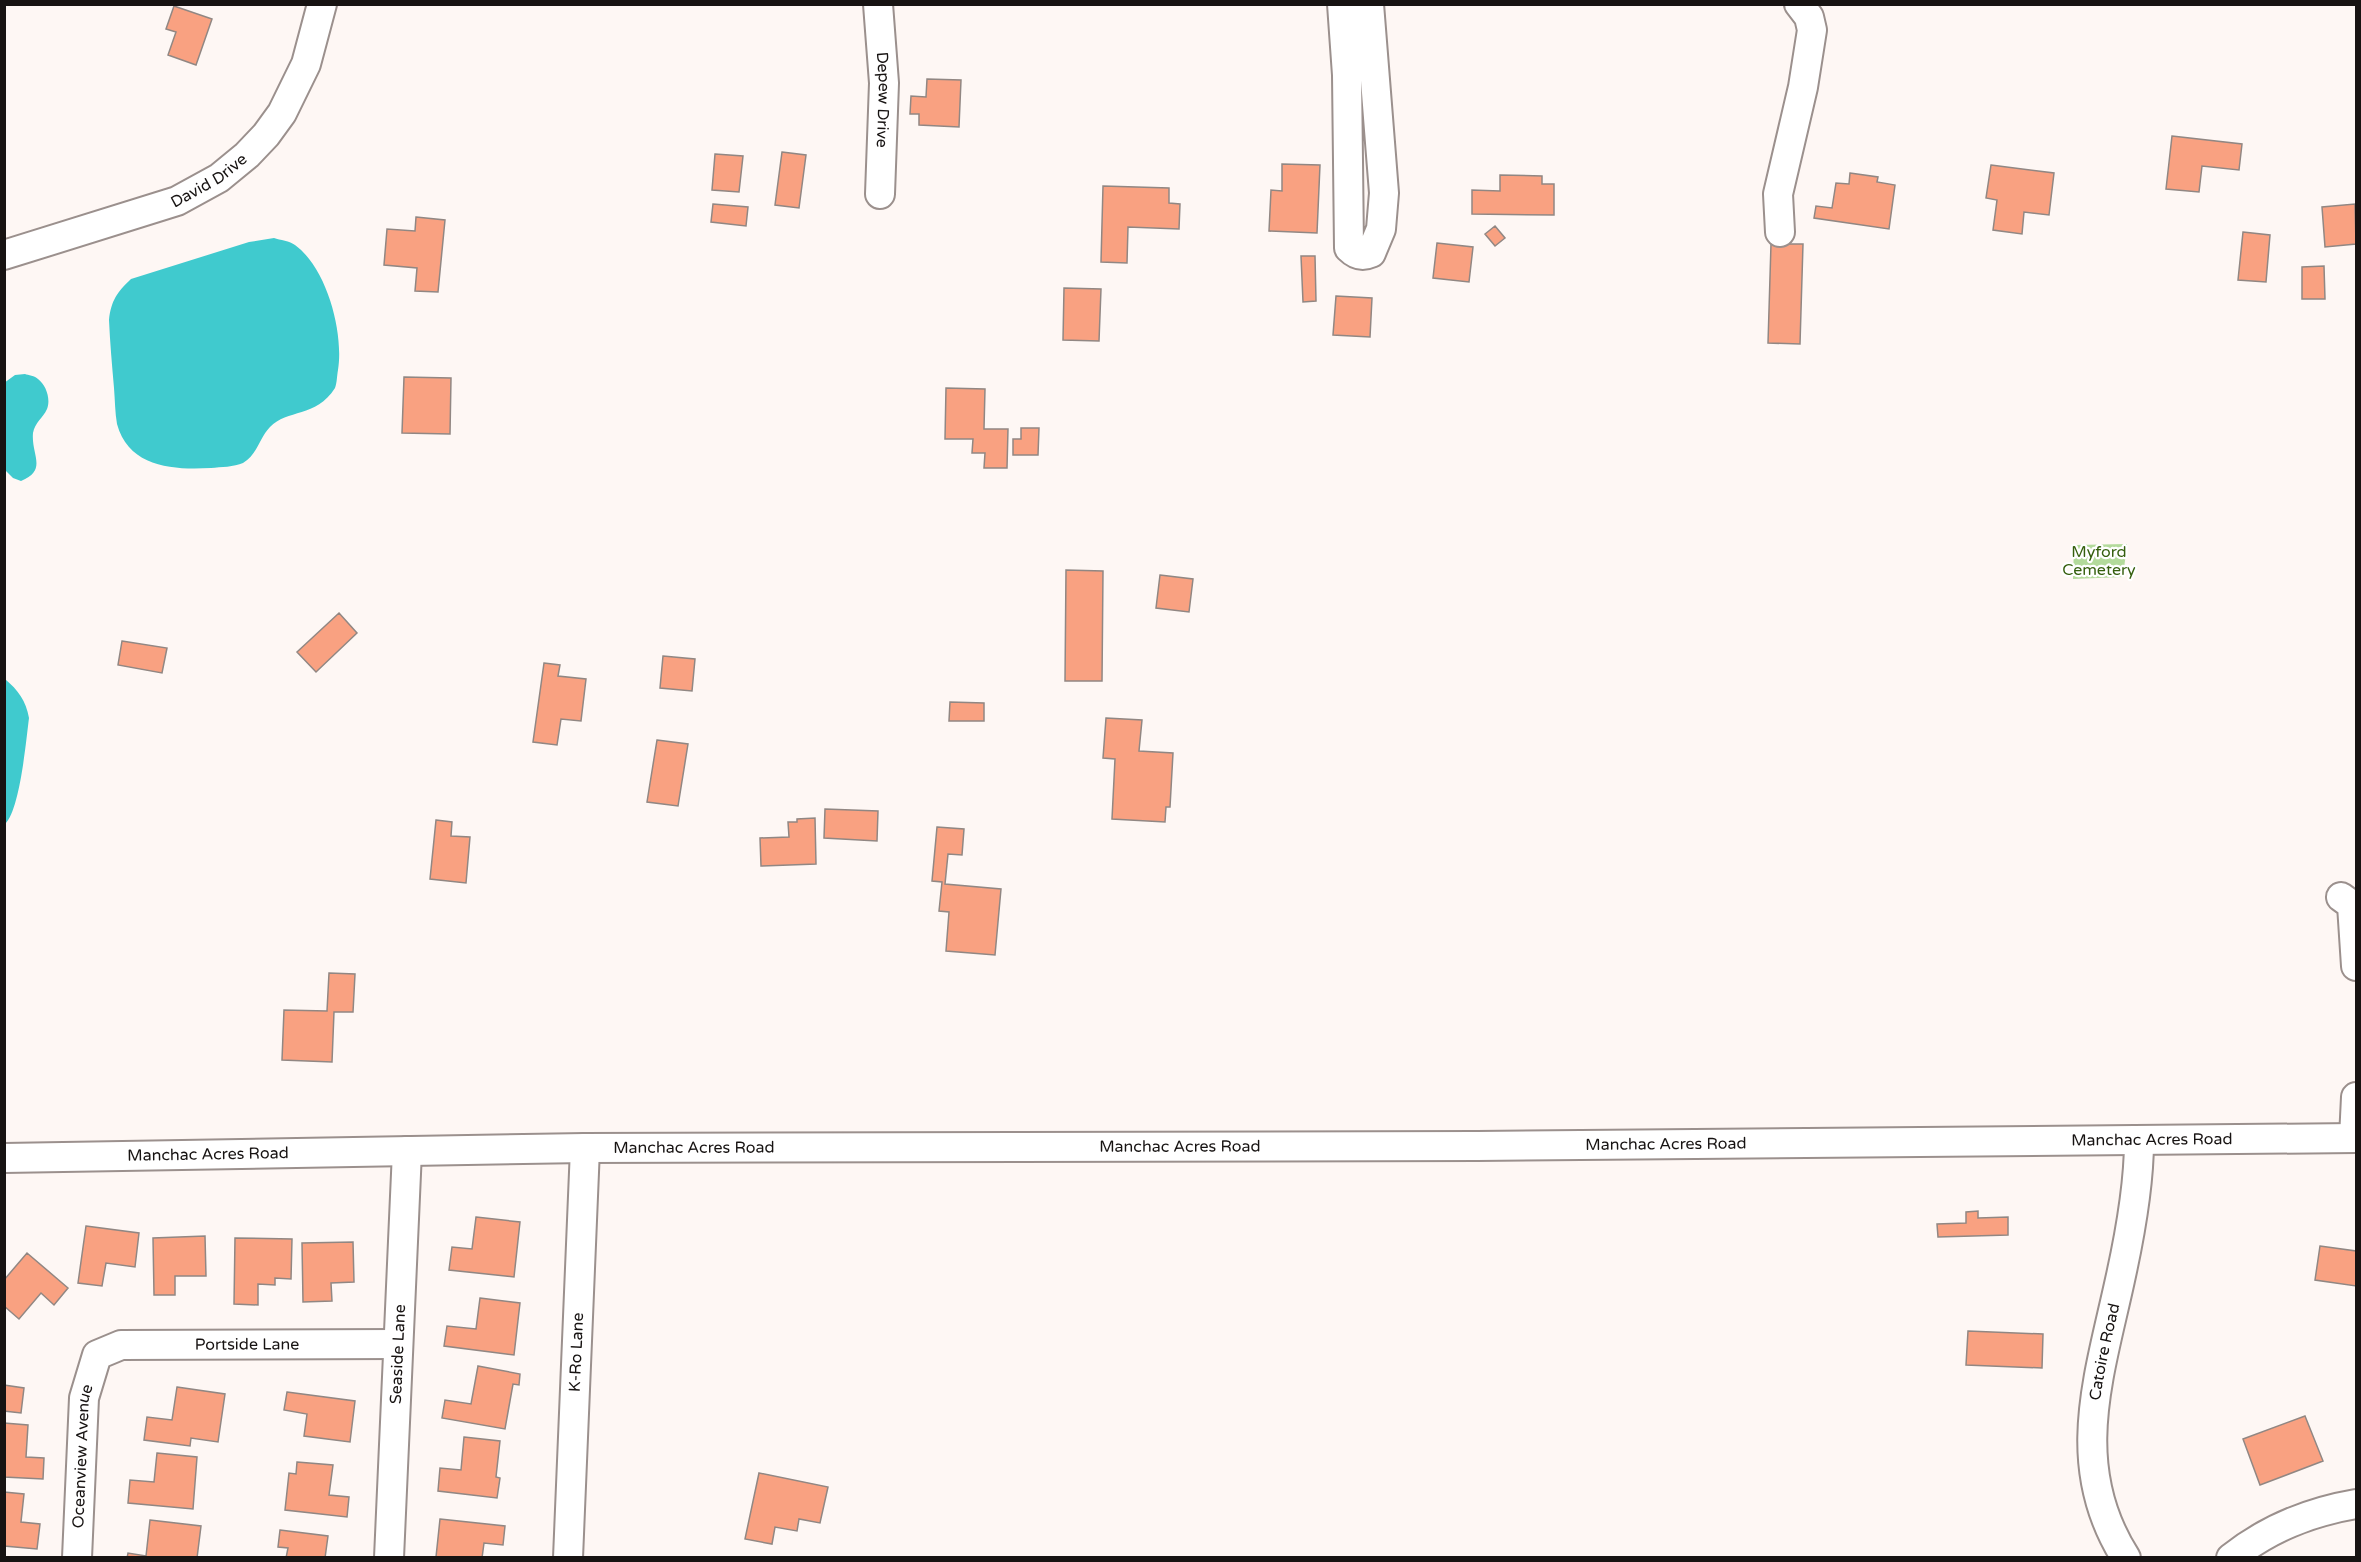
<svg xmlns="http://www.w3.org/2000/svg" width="2361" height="1562" font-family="'Varela Round',sans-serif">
<rect width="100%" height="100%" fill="#fef7f4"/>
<!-- green -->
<path fill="#b3da9b" d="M2127,544L2123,577L2073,579L2074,545Z"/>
<!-- water -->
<path fill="#40cace" d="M274,238C280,240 290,241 295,245C327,268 344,333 338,370C337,375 337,383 335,388C316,418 287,409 270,427C259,438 258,454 243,463C234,467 221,467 211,468C174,470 129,468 117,424C115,413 115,400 114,388C112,365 110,343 109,320C111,301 117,292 131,279L249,242Z
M25,374C28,375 35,376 38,379C46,385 51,399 47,409C43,418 35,422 33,433C31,455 48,470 21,481L13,478L5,470L4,383L15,375Z
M5,679C18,690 26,701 29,718C26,741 20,810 5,824Z"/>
<!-- building -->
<path fill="#f9a181" stroke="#918783" stroke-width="1.5" d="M174,6L212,19L196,65L168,55L176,32L166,29Z
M927,79L961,80L959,127L919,125V114H910L911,96L926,97Z
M2172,136L2242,144L2239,170L2202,166L2199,192L2166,189Z
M782,152L806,155L799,208L775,205Z
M715,154L743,156L739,192L712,190Z
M1282,164L1320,165L1317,233L1269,231L1271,190L1282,191Z
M1991,165L2054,173L2049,215L2024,212L2022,234L1993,230L1997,200L1986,198Z
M1850,173L1878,177L1877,182L1895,185L1889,229L1814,218L1816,206L1832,208L1836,183L1849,184Z
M1500,175L1542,176V184H1554V215L1472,214V190L1500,191Z
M1103,186L1169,188V203L1180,204L1179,229L1128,227L1127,263L1101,262Z
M713,204L748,207L746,226L711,222Z
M2355,204L2356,244L2325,247L2322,207Z
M416,217L445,220L438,292L415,291L417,268L384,265L387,229L415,231Z
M1495,226L1505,238L1495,246L1485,234Z
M2243,232L2270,235L2266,282L2238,280Z
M1437,243L1473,247L1469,282L1433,278Z
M1771,244H1803L1800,344L1768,343Z
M1301,256H1315L1316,301L1303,302Z
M2324,266L2325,299H2302V267Z
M1064,288L1101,289L1099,341L1063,340Z
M1336,296L1372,298L1370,337L1333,335Z
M404,377L451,378L450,434L402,433Z
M946,388L985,389L984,429H1008L1007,468H984L985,453H972L973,439H945Z
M1021,428H1039L1038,455H1013V439H1021Z
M1066,570L1103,571L1102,681H1065Z
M1160,575L1193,579L1189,612L1156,608Z
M339,613L357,633L316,672L297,652Z
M122,641L167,648L162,673L118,665Z
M663,656L695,659L692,691L660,688Z
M544,663L560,665L558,676L586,679L581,721L561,719L557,745L533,742Z
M950,702L984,703V721H949Z
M1106,718L1142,720L1139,751L1173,753L1170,807H1166L1165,822L1112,819L1115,759L1103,758Z
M657,740L688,744L678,806L647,802Z
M825,809L878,811L877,841L824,838Z
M815,818L816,864L761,866L760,838L789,837L788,822H797V819Z
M436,820L452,822L451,836L470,837L466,883L430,879Z
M937,827L964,829L962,855L948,854L945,884L1001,889L995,955L946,951L949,912L939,911L942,882L932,881Z
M329,973L355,974L353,1012H334L332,1062L282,1060L284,1010L327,1011Z
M1978,1211V1218L2008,1217V1235L1938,1237L1937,1224L1966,1223V1212Z
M476,1217L520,1222L514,1277L449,1270L452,1247L472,1249Z
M86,1226L139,1233L135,1267L106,1263L102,1286L78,1283Z
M205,1236L206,1276H175V1295H154L153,1238Z
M235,1238L292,1239L291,1279L275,1278V1285L258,1284V1305L234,1304Z
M353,1242L354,1282L331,1283L332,1301L303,1302L302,1243Z
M2320,1246L2356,1251V1286L2315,1280Z
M27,1253L68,1288L54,1305L41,1293L19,1319L4,1306V1280Z
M480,1298L520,1303L514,1355L444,1346L447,1326L476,1329Z
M1968,1331L2043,1334L2042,1368L1966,1365Z
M478,1366L520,1374L519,1385L513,1384L505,1429L442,1418L445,1400L471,1404Z
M4,1385L24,1388L21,1413L4,1411Z
M177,1387L225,1394L218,1442L191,1438L190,1446L144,1440L147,1417L172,1420Z
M287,1392L355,1401L350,1442L304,1436L307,1414L284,1410Z
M2305,1416L2323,1461L2260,1485L2243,1439Z
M4,1423L28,1425L26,1457L44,1458L43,1479L4,1477Z
M464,1437L500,1441L496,1477L500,1478L497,1498L438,1491L440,1468L461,1470Z
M157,1453L197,1457L193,1509L128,1503L130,1480L154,1482Z
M297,1462L333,1465L329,1495L349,1497L347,1517L285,1510L289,1473L296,1474Z
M759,1473L828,1487L820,1523L799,1519L797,1531L775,1527L772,1544L745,1539Z
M4,1492L24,1494L21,1522L40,1524L37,1549L4,1546Z
M440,1519L505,1526L503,1545L484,1543L482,1558L436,1557Z
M150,1520L201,1526L197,1558H127L128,1553L146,1556Z
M280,1530L328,1536L325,1558H286L288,1548L278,1547Z"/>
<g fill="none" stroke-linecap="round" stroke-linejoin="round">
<defs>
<g id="minor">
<path id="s1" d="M878,4L884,83L880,194"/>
<path d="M1342,4L1347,75L1349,248C1356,255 1362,257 1371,253L1381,229L1384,193L1369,4"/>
<path d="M1780,232L1778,194L1803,87L1812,30L1809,17L1799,4"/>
<path id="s2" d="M4,255L177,201L219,178L247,155L266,135L282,113L306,64L322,4"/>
<path d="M2341,897L2352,905L2356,966"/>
<path d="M2354,1138L2356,1097"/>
<path id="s3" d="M4,1158L585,1148L1477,1146L2356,1138"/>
<path id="s4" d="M77,1558L84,1398L97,1355L121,1345L398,1344"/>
<path id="s5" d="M389,1558L407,1151"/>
<path id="s6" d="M568,1558L585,1148"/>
<path id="s7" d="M2126,1558C2067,1466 2099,1377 2120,1280C2130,1235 2139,1187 2139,1141"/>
<path d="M2231,1558C2269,1528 2309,1512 2356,1504"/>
</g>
</defs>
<!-- minor casing -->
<use href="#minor" stroke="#9b908d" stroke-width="32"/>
<!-- minor -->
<use href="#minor" stroke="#fff" stroke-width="28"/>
</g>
<g text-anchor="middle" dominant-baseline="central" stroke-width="4.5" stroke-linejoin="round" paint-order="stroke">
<!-- street labels -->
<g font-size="16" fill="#171312" stroke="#fff">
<text stroke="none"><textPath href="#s1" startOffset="96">Depew Drive</textPath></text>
<text stroke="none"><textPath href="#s2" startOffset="219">David Drive</textPath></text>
<text stroke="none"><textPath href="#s3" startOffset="2148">Manchac Acres Road</textPath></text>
<text stroke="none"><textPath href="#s3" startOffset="1662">Manchac Acres Road</textPath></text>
<text stroke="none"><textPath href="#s3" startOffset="1176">Manchac Acres Road</textPath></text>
<text stroke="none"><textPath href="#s3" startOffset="690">Manchac Acres Road</textPath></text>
<text stroke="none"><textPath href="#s3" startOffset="204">Manchac Acres Road</textPath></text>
<text stroke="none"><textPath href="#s4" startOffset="357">Portside Lane</textPath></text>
<text stroke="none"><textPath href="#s7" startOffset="214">Catoire Road</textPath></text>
<text stroke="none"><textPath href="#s6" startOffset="206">K-Ro Lane</textPath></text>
<text stroke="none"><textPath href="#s5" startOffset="204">Seaside Lane</textPath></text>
<text stroke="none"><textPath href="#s4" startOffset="102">Oceanview Avenue</textPath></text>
</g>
<!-- park labels -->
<g font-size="16" fill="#355f0e" stroke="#fff">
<text x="2099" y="552">Myford<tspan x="2099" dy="18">Cemetery</tspan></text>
</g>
</g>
<!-- border -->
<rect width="2361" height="1562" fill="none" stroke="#171312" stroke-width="12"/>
</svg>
